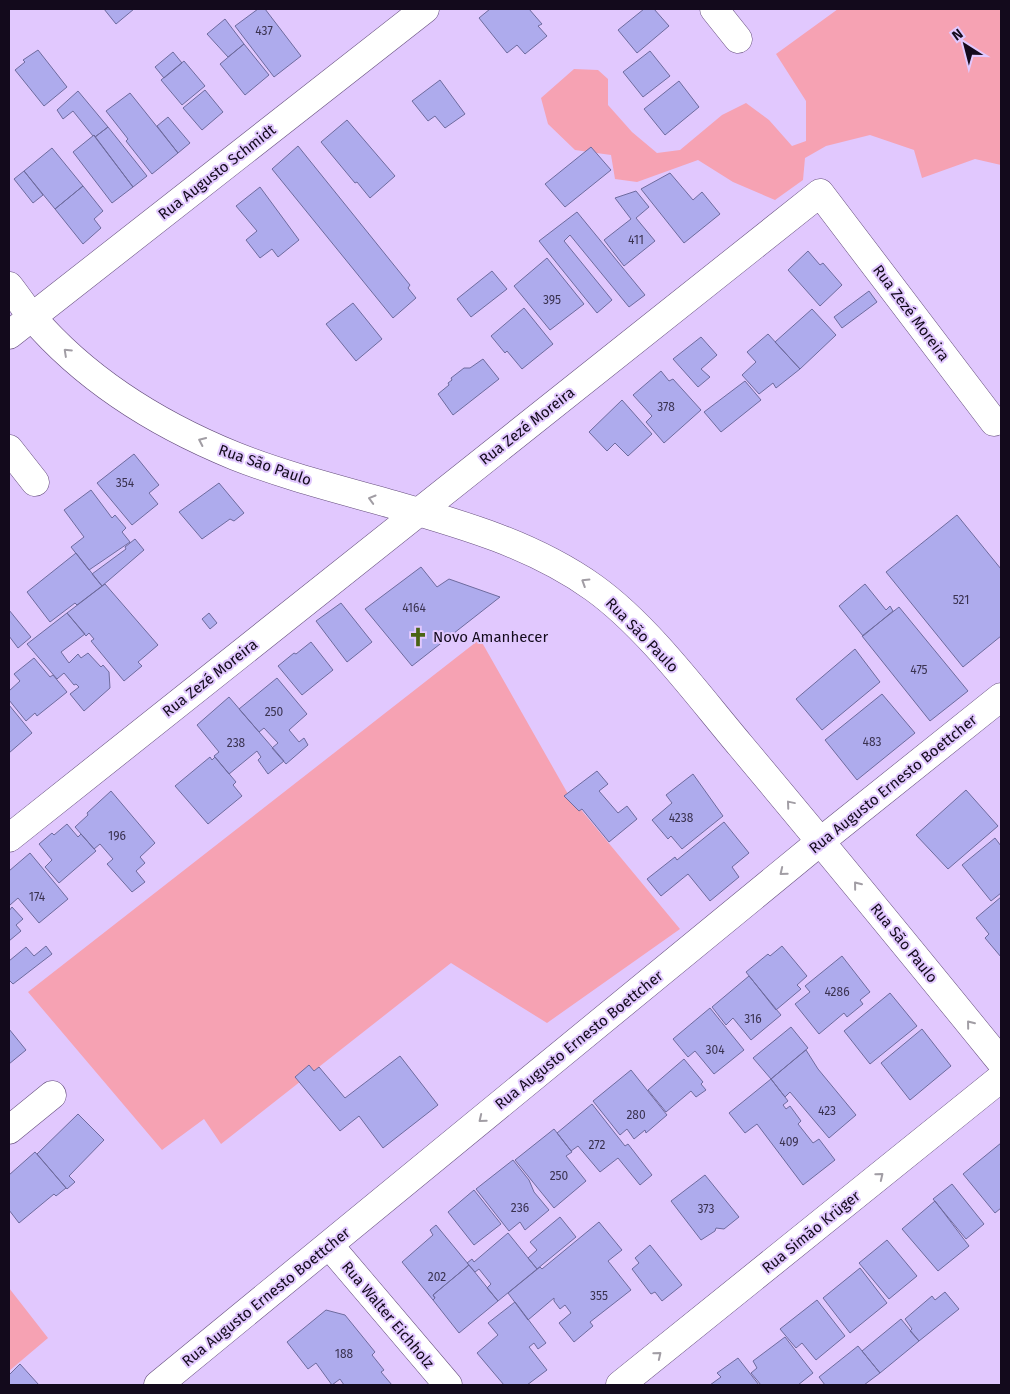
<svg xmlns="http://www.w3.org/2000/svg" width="1010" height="1394" font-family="'Fira Sans',sans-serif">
<rect width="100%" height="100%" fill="#e1c8fe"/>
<!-- green -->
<path fill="#f6a2b3" d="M838,9H1001V165L975,159L922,178L914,150L870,135L826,146L805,158L803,180L775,200L733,182L698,160L637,182L615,179L611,155L575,150L548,124L541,98L574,69L598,70L608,79V105L632,132L657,153L680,150L722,115L746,103L769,120L792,146L806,141V101L776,54Z
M480,639L568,794L680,929L547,1023L451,963L221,1144L204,1119L162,1150L28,992Z
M9,1288L48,1338L9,1371Z"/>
<!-- building -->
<path fill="#aeabed" stroke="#6e6b9e" d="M104,9H134L116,24Z
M258,9H265L301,56L274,77L235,26Z
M490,9H529L542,24L538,26L547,36L525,54L517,45L507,53L479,18Z
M644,9H654L669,26L637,53L618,30Z
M225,19L244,44L228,57L207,34Z
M244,44L269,75L245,95L220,64Z
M38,50L67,87L44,106L15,70L25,62L23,60Z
M650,51L670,76L643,97L623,72Z
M173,52L182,63L164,78L155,67Z
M184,61L205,86L182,105L161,80Z
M440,80L465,114L445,128L435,116L428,121L412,101Z
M679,81L699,107L665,135L644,109Z
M205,90L223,112L202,130L183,108Z
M78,91L108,127L95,137L94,135L93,136L73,111L63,119L57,110Z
M130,93L178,153L152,174L126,141L128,139L106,111Z
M168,117L190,143L178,153L157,126Z
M347,120L395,176L370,198L357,182L355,183L321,142Z
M108,127L147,176L133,187L95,137Z
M94,135L133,187L112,203L73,152Z
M298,146L410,285L408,288L416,298L393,318L272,169Z
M591,147L611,170L565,207L545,184Z
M52,148L83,186L55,209L24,171Z
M24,171L43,195L33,203L14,179Z
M670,173L693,200L702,192L720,214L684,243L641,189Z
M83,186L103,211L94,219L101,228L83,244L55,209Z
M260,187L299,240L278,257L272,249L260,258L246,240L257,231L236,206Z
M636,191L649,207L636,218L655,241L624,266L604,240L631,219L615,198Z
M577,212L645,295L629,307L570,235L564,241L612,300L597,313L539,241Z
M808,251L820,265L823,263L842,285L820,306L788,270Z
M547,258L584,304L550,330L514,286Z
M492,271L507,289L471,317L457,299Z
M869,291L877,302L842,328L834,317Z
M353,303L382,339L356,361L326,324Z
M524,308L553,344L522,369L507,351L505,353L491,336Z
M812,309L836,335L800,369L775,342Z
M768,334L800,369L776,388L773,383L759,394L742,375L756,362L747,352Z
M701,337L717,355L701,369L710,377L698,387L673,359Z
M483,359L499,379L453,415L438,394L449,385L448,383L452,380L451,378L464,368H470Z
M661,371L669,381L673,379L701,410L664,443L646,422L652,416L633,395Z
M745,381L761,400L721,432L704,412Z
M622,400L652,434L628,456L615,443L607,451L589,432Z
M134,454L159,485L149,493L158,504L132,525L97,483Z
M219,483L244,513L234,521L230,519L202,539L179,512Z
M91,490L112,518L115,515L126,528L122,532L130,542L89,570L71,547L84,537L64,510Z
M957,515L1001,569V636L963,667L886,572Z
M135,539L144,550L102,586L92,574L126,549L125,547Z
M76,553L102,586L77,605L75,603L50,622L27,592Z
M421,567L437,587L449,579L500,597L412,666L365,609Z
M105,584L158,645L138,662L142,666L124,681L91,641L94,639L89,633L86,636L67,613Z
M865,584L886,610L890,606L893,611L863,636L839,606Z
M341,603L372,642L347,662L316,621Z
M899,607L968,691L930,721L862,636Z
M9,610L31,637L18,648L9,636Z
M67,613L85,634L61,652L69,663L78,654L81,658L88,653L101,667L103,665L109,672L110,688L84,711L70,694L79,687L76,684L74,685L64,673L57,679L27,644Z
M209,613L217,623L210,629L202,619Z
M311,642L333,670L302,695L278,666L294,653L296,654Z
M855,649L880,682L822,730L796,699Z
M34,658L50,677L53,675L67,692L37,716L35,713L26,721L9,700V691L20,681L14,674Z
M277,678L307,714L289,730L299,742L304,738L308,745L286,764L272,748L278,743L264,728L259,732L239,709Z
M882,694L915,733L857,780L825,740Z
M229,697L284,761L268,774L258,760L261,757L257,751L229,774L214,756L219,752L197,725Z
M9,705L32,733L9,753Z
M210,757L212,760L215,757L236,782L233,785L242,796L208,824L175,786Z
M597,771L608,784L599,791L618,813L627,806L637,819L609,842L582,809L579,811L564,796Z
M693,774L723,816L682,849L671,836L668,839L652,820L672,803L666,795Z
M966,790L998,826L948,869L916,835Z
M111,791L155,843L140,857L145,863L136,871L145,882L132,892L107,864L113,859L100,844L94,849L75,827L88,815L87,813Z
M724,822L749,853L732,867L739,877L710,901L688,874L661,896L647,879L675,857L677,860Z
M67,824L78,837L81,834L96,851L59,883L45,867L52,860L39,844L52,833L54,835Z
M995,838L1001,846V893L991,901L962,865Z
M30,853L68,899L39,923L18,898L10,905L9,903V871Z
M1001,897V957L985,938L989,934L976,918Z
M12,907L23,919L16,925L21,931L9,941V911Z
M46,946L52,954L13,984L9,980V961L26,947L34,956Z
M782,946L807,976L797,985L801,989L776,1010L746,972L768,954L770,956Z
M842,956L870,992L860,1000L863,1004L847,1017L844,1013L819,1034L795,1004L810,992L805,986Z
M749,976L781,1015L751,1040L733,1018L726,1025L712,1007Z
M890,993L917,1026L870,1064L844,1031Z
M710,1008L744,1050L714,1074L695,1051L688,1057L673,1039Z
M791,1027L808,1048L771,1079L753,1058Z
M9,1029L26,1050L9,1064Z
M922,1029L951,1066L910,1100L881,1063Z
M806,1050L818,1069L856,1115L829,1138L790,1092L785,1097L771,1079Z
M400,1056L438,1105L383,1148L359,1116L340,1131L295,1077L309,1065L314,1071L319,1067L345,1098Z
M684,1059L703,1082L701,1084L706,1090L696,1097L691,1091L666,1112L648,1090Z
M631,1070L667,1115L646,1133L645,1130L634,1139L627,1129L620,1135L593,1101Z
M771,1079L788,1101L783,1105L786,1109L790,1106L801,1121L798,1124L813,1143L819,1139L835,1160L803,1185L757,1124L745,1133L729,1113Z
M592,1104L625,1146L628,1144L652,1175L640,1185L618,1158L600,1172L578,1146L571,1151L557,1133Z
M78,1114L104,1140L69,1176L75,1182L67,1189L37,1154Z
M554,1129L572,1152L566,1156L586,1181L554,1208L515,1160Z
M1001,1143V1208L995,1213L963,1174Z
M35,1152L66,1188L56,1196L54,1194L19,1223L9,1210V1175Z
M513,1160L529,1180L534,1192L549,1210L525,1230L520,1222L509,1231L476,1189Z
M705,1175L739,1217L724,1229L716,1228L715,1231L701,1240L671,1201Z
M952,1184L984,1224L966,1239L933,1199Z
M474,1190L501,1224L474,1245L448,1212Z
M935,1201L969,1246L938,1271L902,1229Z
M560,1217L576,1237L537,1269L528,1258L537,1250L530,1242Z
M599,1222L622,1250L608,1261L631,1290L590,1322L593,1326L574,1342L559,1323L571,1313L565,1305L560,1309L554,1301V1298L528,1320L508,1293L540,1267L542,1269Z
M436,1225L469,1265L433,1295L435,1298L433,1300L402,1262L433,1235L430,1230Z
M508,1233L537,1269L498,1301L487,1288L491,1284L479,1269L475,1272L467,1263L472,1259L474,1262Z
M887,1240L917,1276L889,1299L859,1263Z
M650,1245L682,1285L662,1301L655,1292L651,1294L632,1269L639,1263L635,1258Z
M469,1265L498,1301L459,1333L433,1300L435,1298L433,1295Z
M860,1268L887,1303L850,1333L823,1298Z
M945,1292L959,1309L919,1341L910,1331L912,1329L905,1319L932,1296L935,1300Z
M817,1300L845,1336L816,1360L802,1343L796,1348L780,1329Z
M515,1302L546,1343L538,1349L534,1343L529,1347L547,1370L527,1385H504L477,1353L498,1335L488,1323Z
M326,1310L345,1315L375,1352L372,1355L384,1370L381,1372L392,1385H344L340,1379L332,1385L316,1363L308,1369L287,1342Z
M901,1319L919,1341L880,1373L862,1351Z
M785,1337L813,1373L798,1385H761L751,1373L757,1368L753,1361Z
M858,1346L880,1373L864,1385H825L819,1377Z
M738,1358L759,1385H710L721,1377L717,1373Z
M20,1364L39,1385H9V1375Z"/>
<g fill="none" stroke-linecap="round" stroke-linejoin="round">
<defs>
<path id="street" d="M714,9L738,39
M9,335L425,9
M9,449L35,482
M9,838L820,193L994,422
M9,1130L52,1095
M329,1245L448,1385
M158,1385L821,841L1001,697
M620,1385L1001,1078"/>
<path id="primary" d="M9,286C17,296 24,307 32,317C86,380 159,425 235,456C283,475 334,488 384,502C457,523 531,543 594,588C648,627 697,694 740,745C828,850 915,956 1001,1062"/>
</defs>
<!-- street casing -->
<use href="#street" stroke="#664f7e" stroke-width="29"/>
<!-- primary casing -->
<use href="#primary" stroke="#664f7e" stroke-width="29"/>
<!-- street -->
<use href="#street" stroke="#fff" stroke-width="28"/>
<!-- primary -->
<use href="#primary" stroke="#fff" stroke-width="28"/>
</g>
<!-- one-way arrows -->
<defs><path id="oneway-chevron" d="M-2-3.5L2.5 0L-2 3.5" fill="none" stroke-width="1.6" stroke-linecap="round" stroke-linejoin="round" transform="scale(1.25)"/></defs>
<g stroke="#a19da4">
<use href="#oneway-chevron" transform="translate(67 352) rotate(-137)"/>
<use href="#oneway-chevron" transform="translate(202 441) rotate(-155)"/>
<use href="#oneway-chevron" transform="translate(372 499) rotate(-164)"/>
<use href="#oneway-chevron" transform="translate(585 582) rotate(-148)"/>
<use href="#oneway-chevron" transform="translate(790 804) rotate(-130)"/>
<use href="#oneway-chevron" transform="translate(783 872) rotate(141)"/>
<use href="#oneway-chevron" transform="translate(857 885) rotate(-129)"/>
<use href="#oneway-chevron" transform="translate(970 1024) rotate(-129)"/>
<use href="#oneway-chevron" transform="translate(482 1119) rotate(141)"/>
<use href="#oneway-chevron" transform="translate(880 1176) rotate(-39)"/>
<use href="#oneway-chevron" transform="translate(658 1355) rotate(-39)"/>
</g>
<!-- icons -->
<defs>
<symbol id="church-bare" viewBox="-9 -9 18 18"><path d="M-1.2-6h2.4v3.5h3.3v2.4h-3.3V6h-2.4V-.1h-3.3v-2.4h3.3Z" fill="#4a6313" stroke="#e1c8fe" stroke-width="2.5" paint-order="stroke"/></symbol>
</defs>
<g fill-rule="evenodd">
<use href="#church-bare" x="404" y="623" width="28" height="28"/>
</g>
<g text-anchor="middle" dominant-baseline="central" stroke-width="4" stroke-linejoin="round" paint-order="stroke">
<!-- number labels -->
<g font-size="12" fill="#3a3250">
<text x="264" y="31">437</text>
<text x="636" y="240">411</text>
<text x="552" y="300">395</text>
<text x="666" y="407">378</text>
<text x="125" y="483">354</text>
<text x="961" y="600">521</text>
<text x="414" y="608">4164</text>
<text x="919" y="670">475</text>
<text x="274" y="712">250</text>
<text x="872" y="742">483</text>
<text x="236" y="743">238</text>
<text x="681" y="818">4238</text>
<text x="117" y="836">196</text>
<text x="37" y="897">174</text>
<text x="837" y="992">4286</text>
<text x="753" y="1019">316</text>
<text x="715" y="1050">304</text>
<text x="827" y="1111">423</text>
<text x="636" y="1115">280</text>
<text x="789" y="1142">409</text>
<text x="597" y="1145">272</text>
<text x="559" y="1176">250</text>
<text x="520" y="1208">236</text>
<text x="706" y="1209">373</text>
<text x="437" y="1277">202</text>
<text x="599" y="1296">355</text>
<text x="344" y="1354">188</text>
</g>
<!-- street labels -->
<g font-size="15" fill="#130a1c" stroke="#e1c8fe">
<text transform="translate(217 172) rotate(-38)">Rua Augusto Schmidt</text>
<text transform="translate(911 313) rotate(53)">Rua Zezé Moreira</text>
<text transform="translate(527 426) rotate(-38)">Rua Zezé Moreira</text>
<text transform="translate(265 465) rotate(19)">Rua São Paulo</text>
<text transform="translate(642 635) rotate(46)">Rua São Paulo</text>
<text transform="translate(210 678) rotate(-38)">Rua Zezé Moreira</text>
<text transform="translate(893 784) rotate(-39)">Rua Augusto Ernesto Boettcher</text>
<text transform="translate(904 943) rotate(51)">Rua São Paulo</text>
<text transform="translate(579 1040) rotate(-39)">Rua Augusto Ernesto Boettcher</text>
<text transform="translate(811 1232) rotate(-39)">Rua Simão Krüger</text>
<text transform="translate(266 1297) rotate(-39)">Rua Augusto Ernesto Boettcher</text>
<text transform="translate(388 1315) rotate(50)">Rua Walter Eichholz</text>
</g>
<!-- poi labels -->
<g font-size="15" fill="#130a1c" stroke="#e1c8fe" text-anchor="start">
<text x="433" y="637">Novo Amanhecer</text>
</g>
</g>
<!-- border -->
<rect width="1010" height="1394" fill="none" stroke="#130a1c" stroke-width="20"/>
<!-- north arrow -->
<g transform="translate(965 45) rotate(324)" stroke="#e1c8fe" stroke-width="4" paint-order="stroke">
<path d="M0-4L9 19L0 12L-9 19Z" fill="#130a1c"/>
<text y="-8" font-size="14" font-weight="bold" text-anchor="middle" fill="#130a1c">N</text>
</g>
</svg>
